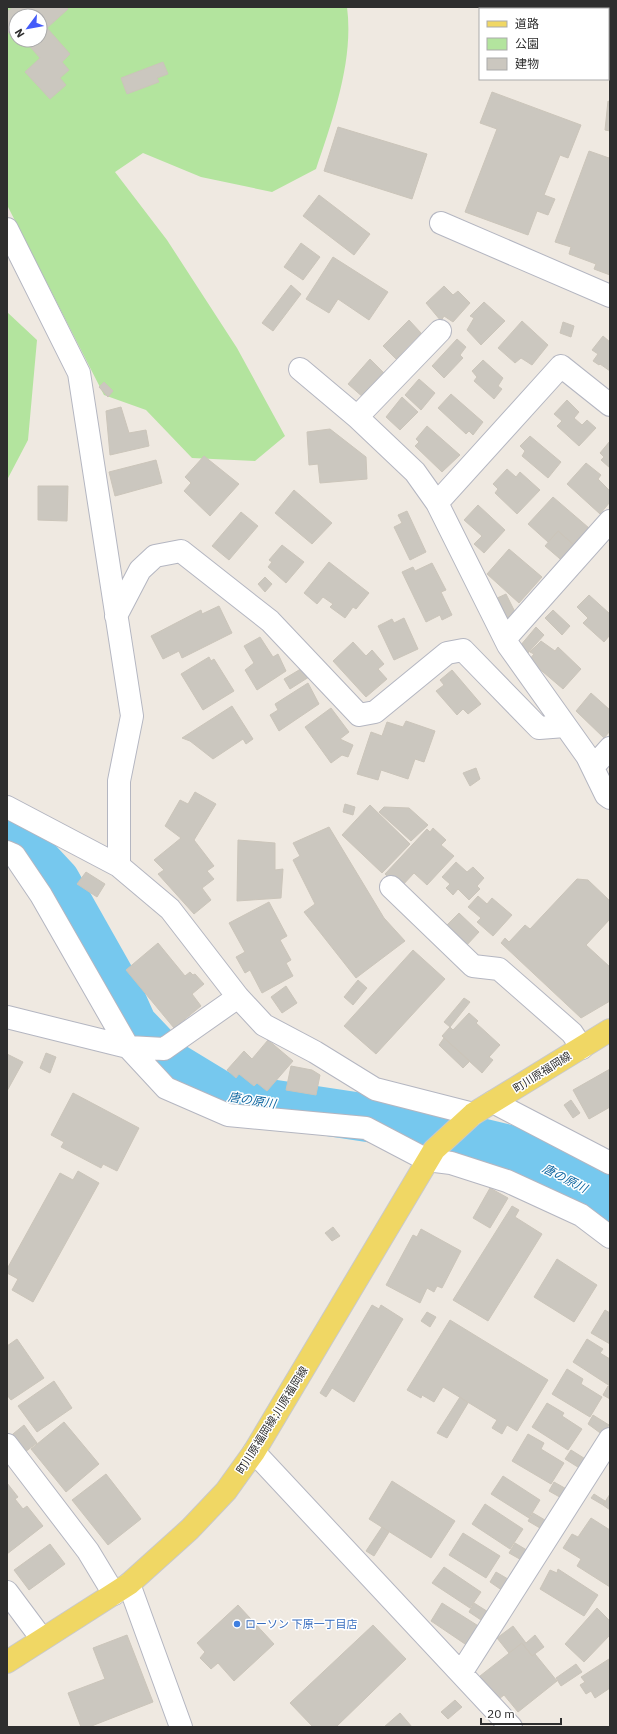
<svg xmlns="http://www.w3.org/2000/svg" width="617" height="1734" font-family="'IBM Plex Sans','Noto Sans JP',sans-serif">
<rect width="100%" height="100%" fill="#efe9e1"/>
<!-- green -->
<path fill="#b3e49e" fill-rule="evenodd" d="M7,7H347C354,60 333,119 316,169L272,192L201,177L143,153L115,172L167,240L237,348L285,436L255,461L192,458L146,410L104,395L7,205ZM16,16H40V40H16Z
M7,312L37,340L28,440L7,480Z"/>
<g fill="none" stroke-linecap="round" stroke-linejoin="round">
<!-- river -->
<path stroke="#76c8ee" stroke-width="48" d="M7,837L29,852L56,881L117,989L133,1025L171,1065L222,1096L401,1123L509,1149L610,1201"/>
</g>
<!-- building -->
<path fill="#cbc7bf" stroke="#cbc5ba" d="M13,7H66L68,9L47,28L70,54L62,62L69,70L60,78L66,85L50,99L25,72L40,58L25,41L40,40V16H16V26L7,34V12Z
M163,62L168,74L157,78L159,82L127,94L121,78Z
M492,92L581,125L568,158L560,155L544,195L555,199L548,215L537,211L528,235L465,212L497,129L480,123Z
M608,101L610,102V131L605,130Z
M338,127L427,154L412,199L324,171Z
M589,151L609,158L610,155V275L594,269L596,264L569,254L571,247L555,242Z
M319,195L370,234L354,255L303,216Z
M301,243L320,257L303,280L284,267Z
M333,257L388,292L369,320L338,299L329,313L306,299Z
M291,285L301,294L273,331L262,323Z
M444,286L453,295L458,291L470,303L453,322L444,316L441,321L426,303Z
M484,302L505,321L481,345L467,330L474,318L470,316Z
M409,320L421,333L396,359L383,346Z
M522,321L548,345L532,365L521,358L515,363L498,348Z
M563,322L574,326L571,337L560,333Z
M603,336L610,342V371L600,364L599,365L593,361L598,354L592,350Z
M457,339L466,347L460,355L463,358L444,378L432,366Z
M370,359L386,375L364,398L348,384Z
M483,360L503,378L498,386L502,389L494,399L474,381L477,377L472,371Z
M419,379L435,393L421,410L405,395Z
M104,382L113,391L108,397L99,387Z
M451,394L483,422L473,435L469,431L466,434L438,408Z
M402,397L418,412L400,430L386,417Z
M567,400L579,412L574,418L582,425L587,420L596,428L579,446L557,426L562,421L554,414Z
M121,407L129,433L146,430L149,446L110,455L106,411Z
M427,426L460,455L442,472L415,446L419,442L416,439Z
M330,429L366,457L367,479L320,483L318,464L309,465L307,432Z
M530,436L561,462L548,478L522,456L525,451L520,446Z
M610,441V468L601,460L604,457L600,453Z
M204,456L239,484L210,516L184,491L191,483L185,477Z
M156,460L162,483L115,496L109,472Z
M586,463L601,475L598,479L610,491V502L600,514L567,484Z
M507,469L516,477L520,472L540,490L517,514L495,493L498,489L493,484Z
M38,486H68L67,521L38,520Z
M294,490L332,523L312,544L275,513Z
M553,497L589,528L574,545L558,531L548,542L528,524Z
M478,505L505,530L484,553L474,544L482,536L464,520Z
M407,511L426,552L410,560L394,527L402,523L398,515Z
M241,512L258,526L229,560L212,546Z
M558,531L574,545L566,564L545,546Z
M282,545L304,562L286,583L268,567L272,562L269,560Z
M509,549L542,577L519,603L487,574Z
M329,562L369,593L356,609L353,607L345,618L330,607L333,604L323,597L317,604L304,593Z
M432,563L446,590L441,592L452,615L442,620L440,615L426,622L402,572L413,567L415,571Z
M265,577L272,584L265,592L258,584Z
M506,594L516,614L504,619L495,599Z
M589,595L610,614V635L604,642L583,623L588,618L577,607Z
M219,606L232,633L182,658L179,651L163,659L151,636L201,610L202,614Z
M553,610L570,626L562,635L545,618Z
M404,618L418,649L394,660L378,626L392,619L394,623Z
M536,627L544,635L528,653L520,646Z
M260,637L273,657L278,654L286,671L257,690L245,670L254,663L244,646Z
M541,641L555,651L558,647L581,669L563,689L529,660L534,654L530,652Z
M353,642L366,656L372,650L384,664L378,669L387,679L366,697L333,661Z
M209,657L211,661L214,659L234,691L203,710L181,674Z
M304,667L309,677L290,689L284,679Z
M452,670L481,704L468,714L463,709L457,715L436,691L444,685L440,680Z
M308,683L319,704L279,731L270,715L278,710L275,704Z
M591,693L610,710V731L604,738L576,711Z
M232,706L253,739L246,744L243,739L213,759L190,741L182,738Z
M331,708L349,732L340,739L353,745L348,757L342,755L331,763L305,727Z
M406,721L435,731L424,762L415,759L408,779L381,770L378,780L357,774L371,732L382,736L387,722L403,727Z
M476,768L480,779L470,786L463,773Z
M195,792L216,804L194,840L214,866L207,871L214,879L202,888L211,900L194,914L158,874L164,870L154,860L181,838L165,826L180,800L188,804Z
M345,804L355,807L353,815L343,812Z
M370,805L410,844L382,873L342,835Z
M384,807L409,808L428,825L411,841L379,812Z
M329,827L384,918L405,941L356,978L304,912L315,904L293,860L300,856L293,843Z
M433,828L446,840L441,845L454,856L427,885L414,873L400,888L385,874L427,829L430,832Z
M238,840L275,843V870L283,869L281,898L237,901Z
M456,862L467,872L473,867L484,878L477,886L480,889L469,900L458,889L453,895L446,888L450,884L442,877Z
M86,872L105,884L97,897L77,884Z
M577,879L588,880L610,901V919L586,945L610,967V1001L581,1018L501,943L505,938L509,942L525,925L530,929Z
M478,896L487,904L492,898L512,915L493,936L477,922L481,918L468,907Z
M269,902L287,936L280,940L291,960L286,963L293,976L262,993L250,970L245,973L236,957L245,952L229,923Z
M459,913L479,932L465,947L444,928Z
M158,943L185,976L190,972L193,975L195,974L204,984L192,994L201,1006L174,1028L126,970Z
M413,950L445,979L376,1054L344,1026Z
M358,980L367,988L353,1005L344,997Z
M286,986L297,1003L282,1013L271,997Z
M464,998L470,1002L450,1027L444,1022Z
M469,1013L478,1021L476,1023L500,1045L489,1057L493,1060L482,1073L442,1036L450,1027L453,1030Z
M444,1038L470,1061L463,1068L439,1045Z
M268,1040L293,1061L267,1091L257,1083L254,1086L239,1074L236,1078L227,1070L244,1051L252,1059Z
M46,1053L56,1057L50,1073L40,1068Z
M7,1054L23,1062L7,1091Z
M291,1066L312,1070L320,1075L316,1095L286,1090Z
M610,1069V1107L589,1119L573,1090Z
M73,1093L139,1128L117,1171L103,1164L101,1168L61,1147L64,1142L51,1135Z
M571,1100L580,1113L573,1118L564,1105Z
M78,1171L99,1183L33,1302L12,1290L18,1279L7,1273V1269L60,1173L73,1180Z
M490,1188L508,1198L490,1228L473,1218Z
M512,1206L519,1210L515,1217L542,1234L488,1321L453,1300Z
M333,1227L340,1236L332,1241L325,1233Z
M421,1229L461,1251L442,1288L437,1286L434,1292L427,1288L420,1303L386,1285L413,1235L417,1237Z
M557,1259L597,1285L574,1322L534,1297Z
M372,1305L379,1309L381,1305L403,1319L354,1402L332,1388L326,1397L320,1393Z
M605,1310L610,1313V1344L591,1333Z
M427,1312L436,1317L430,1327L421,1321Z
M450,1320L548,1380L517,1431L507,1425L502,1434L492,1428L497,1420L443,1387L434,1402L422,1395L421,1398L407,1390Z
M17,1339L44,1378L11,1400L7,1395V1346Z
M587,1339L603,1349L600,1353L610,1359V1386L573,1362Z
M567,1369L583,1379L581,1384L602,1397L590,1417L552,1394Z
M54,1381L72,1408L37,1432L18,1406Z
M608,1386L610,1387V1399L603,1395Z
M460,1397L468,1403L447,1438L437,1433Z
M547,1403L564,1413L562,1416L582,1429L568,1450L532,1427Z
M593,1415L609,1425L603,1435L588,1424Z
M64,1422L99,1464L66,1492L31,1449Z
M24,1425L37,1443L21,1455L8,1438Z
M528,1434L544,1443L541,1449L564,1463L551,1484L512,1461Z
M571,1450L587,1460L581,1469L565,1459Z
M106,1474L141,1519L108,1545L72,1500Z
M503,1476L540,1500L529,1518L491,1494Z
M392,1481L455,1521L431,1558L369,1519Z
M554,1482L570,1491L565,1500L549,1491Z
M7,1483L18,1497L15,1499L23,1509L27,1506L43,1526L7,1554Z
M594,1494L605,1501L603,1505L591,1498Z
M610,1494V1510L603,1505Z
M485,1504L523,1529L510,1549L472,1524Z
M533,1513L550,1523L545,1531L528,1521Z
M591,1518L610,1530V1587L577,1566L581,1559L563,1548L572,1534L578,1537Z
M382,1527L389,1532L374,1556L366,1551Z
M463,1533L500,1556L486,1578L449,1555Z
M515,1543L530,1552L525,1562L509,1553Z
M50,1544L65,1564L29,1590L14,1570Z
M444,1567L481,1592L470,1608L432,1583Z
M558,1569L598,1595L584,1616L540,1589L550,1570L557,1573Z
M496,1572L513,1582L506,1593L490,1582Z
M442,1603L480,1627L468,1646L431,1621Z
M474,1603L493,1615L487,1624L469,1612Z
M238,1605L274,1644L234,1681L218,1663L211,1669L200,1658L205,1652L197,1643Z
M597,1608L610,1621V1635L584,1662L565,1644Z
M373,1625L406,1659L336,1727H313L290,1703Z
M513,1626L526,1643L535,1635L544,1647L532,1656L522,1643L509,1653L497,1638Z
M127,1635L153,1702L89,1727H81L68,1693L105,1679L93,1648Z
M522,1643L532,1656L535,1654L557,1681L518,1712L504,1695L499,1699L480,1676Z
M609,1659L610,1688L595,1698L591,1691L586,1694L580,1685L585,1682L581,1677Z
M576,1664L582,1672L561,1686L556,1678Z
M455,1700L462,1707L448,1719L441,1712Z
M400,1713L412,1727H384Z"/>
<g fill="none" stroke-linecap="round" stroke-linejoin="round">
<defs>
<path id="minor" d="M441,223L610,296
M7,229L79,373L132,716L119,781V866
M300,369L357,417L415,472L437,503
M610,405L561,366L437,503L508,645L587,756L606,795L610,798
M357,417L440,331
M116,616L140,570L155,556L181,551L270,621L359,715L375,712L447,653L463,650L539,728L565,726
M505,639L610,521
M593,767L610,748
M7,807L119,866L170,909L238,997L264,1025L315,1052L375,1089L473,1114
M7,852L14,855L41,895L128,1047L166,1088L228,1115L366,1128L427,1160L451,1163L507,1181L581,1215L610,1237
M391,887L473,966L499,969L572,1033L582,1048
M7,1017L128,1047L164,1049L238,997
M493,1102L610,1163
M7,1445L88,1551L114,1594
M254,1452L511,1727
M129,1584L181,1727
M7,1592L42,1639
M461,1673L610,1439"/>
<path id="major" d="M7,1662L129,1584L190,1529L226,1491L254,1452L434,1150L473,1114L610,1030"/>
</defs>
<!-- minor casing -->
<use href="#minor" stroke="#b4b6c1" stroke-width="24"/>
<!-- major casing -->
<use href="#major" stroke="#c9c9c9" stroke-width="24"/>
<!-- minor -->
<use href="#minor" stroke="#fff" stroke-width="22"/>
<!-- major -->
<use href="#major" stroke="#f0d764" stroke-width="22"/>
</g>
<!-- markers -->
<circle fill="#3f7fe0" stroke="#fff" stroke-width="1.5" cx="237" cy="1624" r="4"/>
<g text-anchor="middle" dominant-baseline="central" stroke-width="3" stroke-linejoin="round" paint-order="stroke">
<!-- street labels -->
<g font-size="11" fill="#2e2e2e" stroke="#fff">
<text transform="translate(542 1072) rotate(-32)">町川原福岡線</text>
<text transform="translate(272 1420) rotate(-58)">町川原福岡線;川原福岡線</text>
</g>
<!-- shop labels -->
<g font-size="11" fill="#366cbe" stroke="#fff" text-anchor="start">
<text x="245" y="1624">ローソン 下原一丁目店</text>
</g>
<!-- water labels -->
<g font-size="12" font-style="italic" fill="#0f67a1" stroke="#fff">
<text transform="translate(252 1100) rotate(9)">唐の原川</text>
<text transform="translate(565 1178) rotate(27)">唐の原川</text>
</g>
</g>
<!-- border -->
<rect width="617" height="1734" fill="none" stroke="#2e2e2e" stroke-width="16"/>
<!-- legend -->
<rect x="479" y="8" width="130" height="72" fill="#ffffff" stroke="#ababab"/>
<rect x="487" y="21" width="20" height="6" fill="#f0d764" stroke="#ababab"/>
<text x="515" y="28" font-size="12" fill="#2e2e2e">道路</text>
<rect x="487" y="38" width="20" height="12" fill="#b3e49e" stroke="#ababab"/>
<text x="515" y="48" font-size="12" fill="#2e2e2e">公園</text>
<rect x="487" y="58" width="20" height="12" fill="#cbc7bf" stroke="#ababab"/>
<text x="515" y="68" font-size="12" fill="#2e2e2e">建物</text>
<!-- north arrow -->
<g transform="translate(28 28) rotate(238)"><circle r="19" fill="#ffffff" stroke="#ababab"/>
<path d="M0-3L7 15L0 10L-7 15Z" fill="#445cf9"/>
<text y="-6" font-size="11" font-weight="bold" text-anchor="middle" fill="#2e2e2e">N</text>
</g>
<!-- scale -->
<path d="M481 1718v6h80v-6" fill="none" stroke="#2e2e2e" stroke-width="2"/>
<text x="487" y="1718" font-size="12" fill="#2e2e2e" stroke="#ffffff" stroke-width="3" paint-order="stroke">20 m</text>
</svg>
